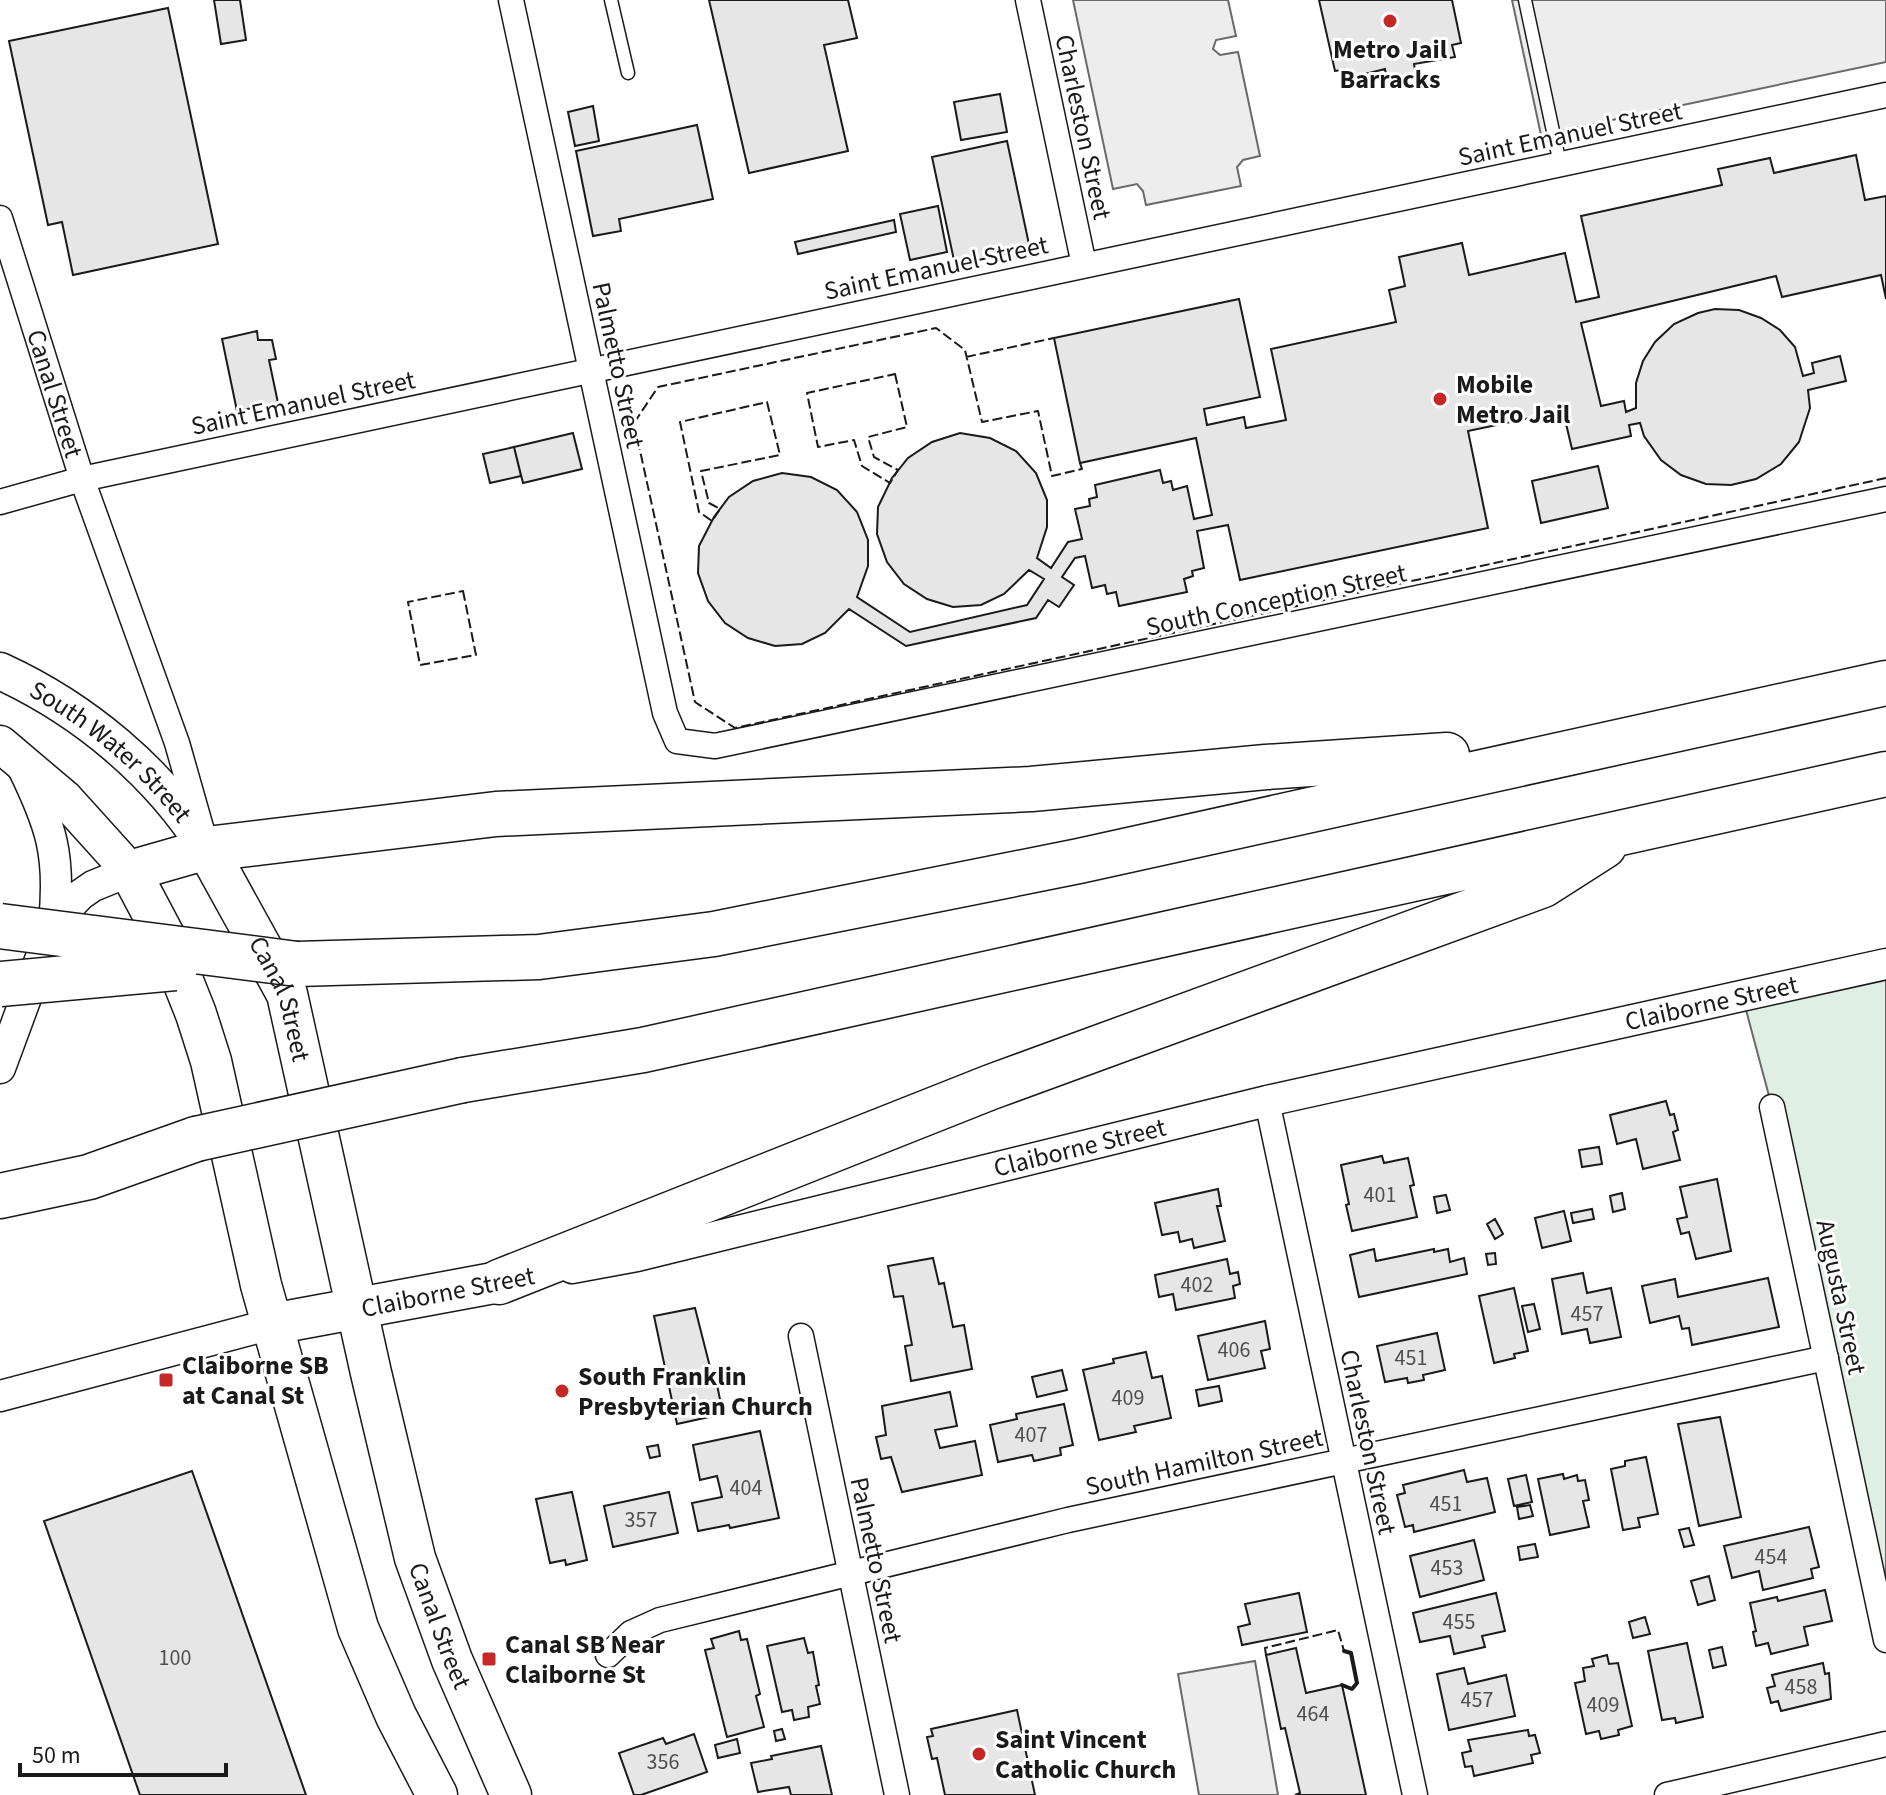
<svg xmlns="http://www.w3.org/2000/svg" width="1886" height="1795" font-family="'Source Sans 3',sans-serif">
<rect width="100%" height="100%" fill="#fff"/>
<!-- green -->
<path fill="#e0efe3" stroke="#6a6a6a" stroke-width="2" d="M1886,964V1640L1772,1107L1742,995Z"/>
<!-- parking -->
<path fill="#ededed" stroke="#6a6a6a" stroke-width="2" d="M1073,0H1228L1236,36L1216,40L1213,49L1220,55L1238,52L1260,156L1243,160L1237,167L1241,186L1146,205L1143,191L1137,184L1113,189Z
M1512,0H1886V62L1541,135Z
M1255,1661L1278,1795H1199L1178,1674Z"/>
<!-- building -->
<path fill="#e6e6e6" stroke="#1a1a1a" stroke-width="2" d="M214,0H240L246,40L221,44Z
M709,0H848L857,38L824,45L848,151L749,173Z
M1319,0H1452L1461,43L1452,45L1455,57L1414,64L1416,75L1387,81L1385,69L1345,79L1342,70L1335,71Z
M168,8L218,244L73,275L62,222L48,225L9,41Z
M1000,94L1007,132L961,140L954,102Z
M593,106L599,141L575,146L568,112Z
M697,125L713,199L619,219L621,231L593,236L576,151Z
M1007,141L1030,249L955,265L932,157Z
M1856,155L1865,200L1886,196V299L1881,275L1782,297L1776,276L1581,323L1601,406L1624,401L1626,412L1636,408V383L1643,361L1655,342L1674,324L1698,313L1715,309L1739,310L1761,318L1780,330L1795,347L1803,376L1814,373L1812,363L1840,356L1846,381L1808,390L1810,408L1799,442L1781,464L1756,479L1731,485L1706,484L1681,475L1661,460L1644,436L1640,423L1629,425L1631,436L1572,449L1563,411L1468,431L1488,528L1240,580L1228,525L1197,531L1204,568L1192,571L1193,576L1184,579L1187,592L1119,606L1116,592L1107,594L1105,585L1092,588L1085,556L1075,558L1062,577L1074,585L1059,607L1048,600L1036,618L906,646L849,609L825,633L802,644L775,646L748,638L725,623L708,601L698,573L699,546L714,517L729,497L753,481L782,473L811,477L837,490L857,512L868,540V566L857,597L910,632L1027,605L1044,579L1029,570L1004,594L981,605L953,607L927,599L904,584L887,562L877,534L878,507L892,478L908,458L932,442L960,433L990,438L1016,451L1036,473L1047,500V527L1037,558L1051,568L1068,542L1082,539L1075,509L1090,506L1089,499L1097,497L1095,485L1160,470L1163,483L1171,481L1173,490L1187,486L1194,519L1212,515L1196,438L1080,463L1054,338L1239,299L1260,397L1204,409L1207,425L1244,417L1246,428L1286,420L1271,349L1396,322L1389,290L1405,286L1399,257L1462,243L1469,275L1565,253L1576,302L1599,297L1581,216L1722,185L1718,169L1770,158L1774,173Z
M938,206L947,252L910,260L900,214Z
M894,220L896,232L798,254L795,242Z
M257,331L258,340H272L276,359L269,360L278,403L237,411L222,339Z
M573,433L582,469L523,483L514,447Z
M514,447L521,476L490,483L483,454Z
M1598,466L1608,508L1541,523L1532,481Z
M1666,1101L1670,1115L1674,1114L1678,1130L1673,1132L1680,1160L1643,1169L1636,1139L1617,1144L1610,1115Z
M1599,1147L1602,1164L1582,1167L1579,1150Z
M1382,1156L1384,1163L1408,1158L1414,1185L1410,1186L1417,1217L1352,1231L1346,1205L1349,1204L1341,1165Z
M1717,1179L1731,1251L1696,1259L1689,1232L1681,1234L1677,1219L1687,1217L1680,1187Z
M1218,1189L1221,1206H1217L1225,1241L1194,1248L1192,1239L1180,1242L1178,1232L1162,1235L1155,1203Z
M1622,1193L1625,1209L1613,1212L1610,1196Z
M1446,1195L1450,1210L1437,1213L1434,1197Z
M1592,1209L1594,1219L1573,1223L1571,1213Z
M1564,1211L1571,1241L1542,1248L1535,1218Z
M1495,1219L1503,1234L1495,1239L1487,1224Z
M1374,1249L1376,1261L1434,1249V1252L1448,1249L1450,1262L1464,1258L1467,1274L1359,1297L1350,1255Z
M1495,1253L1496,1264L1488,1265L1486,1254Z
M933,1258L939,1284L944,1283L953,1327L964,1325L972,1369L911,1381L905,1346L912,1345L903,1296L894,1297L888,1266Z
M1227,1259L1230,1274L1238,1272L1240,1284L1233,1286L1235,1298L1176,1310L1173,1294L1159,1297L1155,1275Z
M1583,1273L1587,1293L1611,1288L1621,1337L1590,1343L1587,1329L1562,1334L1552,1279Z
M1768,1278L1779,1327L1692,1345L1689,1328L1682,1329L1679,1316L1650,1323L1642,1286L1675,1279L1678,1297Z
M1514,1288L1528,1351L1514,1354L1515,1358L1494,1363L1479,1296Z
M1534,1304L1540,1329L1528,1332L1522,1306Z
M695,1308L711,1371L714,1370L723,1414L677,1424L654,1316Z
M1265,1321L1270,1349L1261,1351L1265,1368L1208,1380L1198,1336Z
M1437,1333L1445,1370L1423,1375L1424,1380L1408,1383L1407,1378L1385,1382L1377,1346Z
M1146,1352L1152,1378L1162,1376L1171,1418L1134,1426L1136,1432L1099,1440L1083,1370L1114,1363L1113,1359Z
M1062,1370L1067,1390L1037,1397L1032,1377Z
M1219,1386L1222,1401L1199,1406L1196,1390Z
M950,1392L957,1426L935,1430L940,1448L975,1441L982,1475L902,1492L891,1457L881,1459L876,1437L886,1435L882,1406Z
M1064,1404L1073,1445L1060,1448L1061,1455L1034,1461L1032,1455L998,1462L990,1425L1017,1419L1016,1414Z
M1720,1417L1741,1517L1699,1526L1678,1424Z
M760,1431L779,1518L730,1528L729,1525L698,1531L692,1503L722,1497L717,1476L700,1480L693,1445Z
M658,1445L660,1456L650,1458L647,1447Z
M1646,1457L1658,1514L1638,1518L1640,1527L1623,1530L1611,1469L1625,1466V1461Z
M1464,1470L1467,1482L1487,1478L1495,1512L1414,1532L1413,1525L1405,1527L1397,1495L1405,1493L1403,1485Z
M192,1471L306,1795H140L44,1521Z
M1563,1474L1564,1479L1577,1475L1578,1481L1585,1480L1589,1500L1583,1501L1589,1527L1550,1535L1538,1479Z
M1526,1475L1532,1502L1514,1506L1508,1479Z
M572,1492L587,1560L566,1565L565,1560L550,1563L536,1499Z
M669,1492L678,1533L613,1547L604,1506Z
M1530,1505L1533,1516L1519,1519L1517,1507Z
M1809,1527L1819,1567L1811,1569L1813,1578L1763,1590L1759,1571L1732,1578L1724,1546Z
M1689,1528L1694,1545L1684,1547L1679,1530Z
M1474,1540L1484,1580L1420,1597L1410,1556Z
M1535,1544L1538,1557L1520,1560L1518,1547Z
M1709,1576L1715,1600L1698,1605L1691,1581Z
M1825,1590L1832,1621L1804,1627L1808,1645L1771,1654L1768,1643L1756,1646L1753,1632L1756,1631L1750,1603L1777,1597L1778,1601Z
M1299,1593L1307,1632L1242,1645L1238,1627L1250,1624L1245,1604Z
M1496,1593L1505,1631L1482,1636L1485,1647L1454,1654L1450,1636L1420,1642L1413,1613Z
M1645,1617L1650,1634L1633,1638L1629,1622Z
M739,1631L741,1640L747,1639L760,1694L756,1696L764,1727L727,1737L705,1650L714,1648L711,1639Z
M804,1638L808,1653L813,1652L819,1685L816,1686L820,1704L808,1707L809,1717L794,1720L792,1710L782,1712L767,1646Z
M1687,1643L1703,1717L1676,1723L1675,1718L1662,1720L1648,1651Z
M1722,1647L1726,1665L1713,1668L1709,1650Z
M1296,1648L1306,1693L1342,1685L1366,1795H1295L1300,1793L1285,1728L1281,1729L1266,1655Z
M1607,1655L1609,1664L1618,1663L1632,1726L1618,1730L1619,1735L1601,1739L1599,1731L1586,1734L1575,1683L1585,1681L1583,1668L1594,1666L1592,1659Z
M1823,1663L1825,1674L1829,1673L1831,1699L1781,1711L1778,1701L1771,1703L1767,1688L1775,1686L1772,1675Z
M1464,1668L1468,1684L1506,1675L1515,1716L1449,1730L1437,1674Z
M1017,1710L1035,1795H945L937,1758L932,1759L927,1737L933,1736L931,1729Z
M782,1729L785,1739L776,1741L774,1731Z
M1528,1730L1529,1736L1535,1735L1540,1753L1531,1755L1533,1763L1474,1776L1472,1766L1465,1767L1462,1753L1471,1751L1468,1740Z
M694,1734L707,1772L641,1795H634L619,1753L663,1738L666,1744Z
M737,1739L740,1753L718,1758L715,1745Z
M821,1746L832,1795H791L789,1787L758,1792L751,1763L772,1759L771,1756Z"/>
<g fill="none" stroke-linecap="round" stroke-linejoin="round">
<defs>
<path id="service" d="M611,0L628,73
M1525,0L1560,164"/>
<g id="minor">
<path d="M511,0L665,713L677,741L715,746L1886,499"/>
<path d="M1028,0L1084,265"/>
<path id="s1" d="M0,218L82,479L177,743L202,831"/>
<path d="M0,502L82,479L1886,95"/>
<path d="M1267,1101L1415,1795"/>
<path d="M1772,1107L1886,1640"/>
<path d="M801,1336L897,1795"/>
<path d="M608,1655L631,1633L660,1620L1068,1520L1826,1358"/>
<path d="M1667,1795L1886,1744"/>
</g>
<g id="tertiary">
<path d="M22,766C51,825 61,855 54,922"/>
<path d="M0,1068L54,922L80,895L93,886L130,871"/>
<path id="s2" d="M572,1268L637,1256L1267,1101L1886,964"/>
<path d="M0,1396L272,1324"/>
</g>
<g id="secondary">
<path id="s3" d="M0,671C83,709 159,772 207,849"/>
<path d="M0,744L65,799L130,871"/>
</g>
<g id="primary">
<path d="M272,1324L499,1282"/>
<path id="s4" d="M437,1795L396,1716L358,1628L261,1285L211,1061L196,1014L167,941L130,871L207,849L287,994L371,1373L415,1558L452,1660L511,1795"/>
</g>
<path id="motorway" d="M207,849L496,814L1031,789L1266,767L1447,755
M297,964L539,957L714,934L1079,861L1886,683
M463,1080L643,1050L1886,774
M0,1196L89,1177L196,1139
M499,1282L991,1087L1543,885L1604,846"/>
</defs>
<!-- service casing -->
<use href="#service" stroke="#1a1a1a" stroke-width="15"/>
<!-- minor casing -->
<use href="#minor" stroke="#1a1a1a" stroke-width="27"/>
<!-- tertiary casing -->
<use href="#tertiary" stroke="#1a1a1a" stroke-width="33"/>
<!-- secondary casing -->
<use href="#secondary" stroke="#1a1a1a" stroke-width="39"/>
<!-- primary casing -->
<use href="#primary" stroke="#1a1a1a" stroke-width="43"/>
<!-- motorway casing -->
<use href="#motorway" stroke="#1a1a1a" stroke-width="47"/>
<!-- service -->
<use href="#service" stroke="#fff" stroke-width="12"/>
<!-- minor -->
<use href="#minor" stroke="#fff" stroke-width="24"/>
<!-- tertiary -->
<use href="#tertiary" stroke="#fff" stroke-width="30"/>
<!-- secondary -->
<use href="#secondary" stroke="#fff" stroke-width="36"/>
<!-- primary -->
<use href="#primary" stroke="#fff" stroke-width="40"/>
<!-- motorway -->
<use href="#motorway" stroke="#fff" stroke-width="44"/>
<defs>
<path id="motorway-bridge" d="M0,926L297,964
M0,984L175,968
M196,1139L463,1080"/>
</defs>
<!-- motorway-bridge casing -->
<use href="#motorway-bridge" stroke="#1a1a1a" stroke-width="47" stroke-linecap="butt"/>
<!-- motorway-bridge -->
<use href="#motorway-bridge" stroke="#fff" stroke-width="44"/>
<!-- fence -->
<path stroke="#1a1a1a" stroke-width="2" stroke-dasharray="10 4" stroke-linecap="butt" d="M966,357L1054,338
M895,374L907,427L868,437L874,457L898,470L890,483L862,466L854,440L818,447L807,393Z
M767,402L780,455L701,471L709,503L720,509L712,521L699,512L680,422Z
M1080,463L1082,469L1052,476L1038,411L982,422L965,350L936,328L658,387L634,423L695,702L735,728L1886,478
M463,591L476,655L420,665L408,602Z
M1266,1655L1265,1648L1338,1630L1344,1651"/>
<!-- wall -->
<path stroke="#1a1a1a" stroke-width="4" d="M1342,1685L1352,1689L1357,1683L1351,1653L1344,1651"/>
</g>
<!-- markers -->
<g fill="#c62828" stroke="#fff" stroke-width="3">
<circle cx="1390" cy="21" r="8"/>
<circle cx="1440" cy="399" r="8"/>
<rect x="158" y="1372" width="16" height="16" rx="4"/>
<circle cx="562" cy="1391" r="8"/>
<rect x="481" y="1651" width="16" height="16" rx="4"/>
<circle cx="979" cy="1754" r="8"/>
</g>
<g text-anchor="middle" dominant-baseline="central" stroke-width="6" stroke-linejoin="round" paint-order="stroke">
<!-- number labels -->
<g font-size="22" fill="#4d4d4d">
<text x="1380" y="1195">401</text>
<text x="1197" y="1285">402</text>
<text x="1587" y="1314">457</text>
<text x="1234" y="1350">406</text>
<text x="1411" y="1358">451</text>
<text x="1128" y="1398">409</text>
<text x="1031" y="1435">407</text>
<text x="746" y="1488">404</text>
<text x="1446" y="1504">451</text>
<text x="641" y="1520">357</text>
<text x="1771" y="1557">454</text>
<text x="1447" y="1568">453</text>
<text x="1459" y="1622">455</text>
<text x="175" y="1658">100</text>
<text x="1801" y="1687">458</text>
<text x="1477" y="1700">457</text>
<text x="1603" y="1705">409</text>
<text x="1313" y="1714">464</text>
<text x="663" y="1762">356</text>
</g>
<!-- poi labels -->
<g font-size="26" font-weight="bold" fill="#1a1a1a" stroke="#fff" text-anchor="start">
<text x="1390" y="49" text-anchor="middle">Metro Jail<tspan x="1390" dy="30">Barracks</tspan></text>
<text x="1456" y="384">Mobile<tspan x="1456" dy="30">Metro Jail</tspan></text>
<text x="182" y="1365">Claiborne SB<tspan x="182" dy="30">at Canal St</tspan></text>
<text x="578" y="1376">South Franklin<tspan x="578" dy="30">Presbyterian Church</tspan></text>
<text x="505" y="1644">Canal SB Near<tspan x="505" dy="30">Claiborne St</tspan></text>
<text x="995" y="1739">Saint Vincent<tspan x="995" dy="30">Catholic Church</tspan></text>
</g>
<!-- street labels -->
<g font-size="26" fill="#1a1a1a" stroke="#fff">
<text transform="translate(1083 127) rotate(78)">Charleston Street</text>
<text transform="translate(1570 134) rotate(-12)">Saint Emanuel Street</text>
<text transform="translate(936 268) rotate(-12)">Saint Emanuel Street</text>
<text transform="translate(618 365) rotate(78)">Palmetto Street</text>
<text stroke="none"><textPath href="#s1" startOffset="184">Canal Street</textPath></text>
<text transform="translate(303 403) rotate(-12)">Saint Emanuel Street</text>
<text transform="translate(1276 600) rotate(-12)">South Conception Street</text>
<text stroke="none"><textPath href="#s3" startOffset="138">South Water Street</textPath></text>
<text stroke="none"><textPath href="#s4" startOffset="1226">Canal Street</textPath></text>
<text stroke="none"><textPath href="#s2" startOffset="1170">Claiborne Street</textPath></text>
<text stroke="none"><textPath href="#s2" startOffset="522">Claiborne Street</textPath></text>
<text transform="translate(448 1292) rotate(-11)">Claiborne Street</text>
<text transform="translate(1841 1297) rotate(78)">Augusta Street</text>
<text transform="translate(1368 1442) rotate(78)">Charleston Street</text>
<text transform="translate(1204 1462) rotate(-12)">South Hamilton Street</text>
<text transform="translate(876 1560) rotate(78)">Palmetto Street</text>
<text stroke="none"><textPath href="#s4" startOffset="1874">Canal Street</textPath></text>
</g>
</g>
<!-- scale -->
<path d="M20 1763v12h206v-12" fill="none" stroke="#1a1a1a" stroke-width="4"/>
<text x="32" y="1763" font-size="24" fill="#1a1a1a" stroke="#ffffff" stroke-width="6" paint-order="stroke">50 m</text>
</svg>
